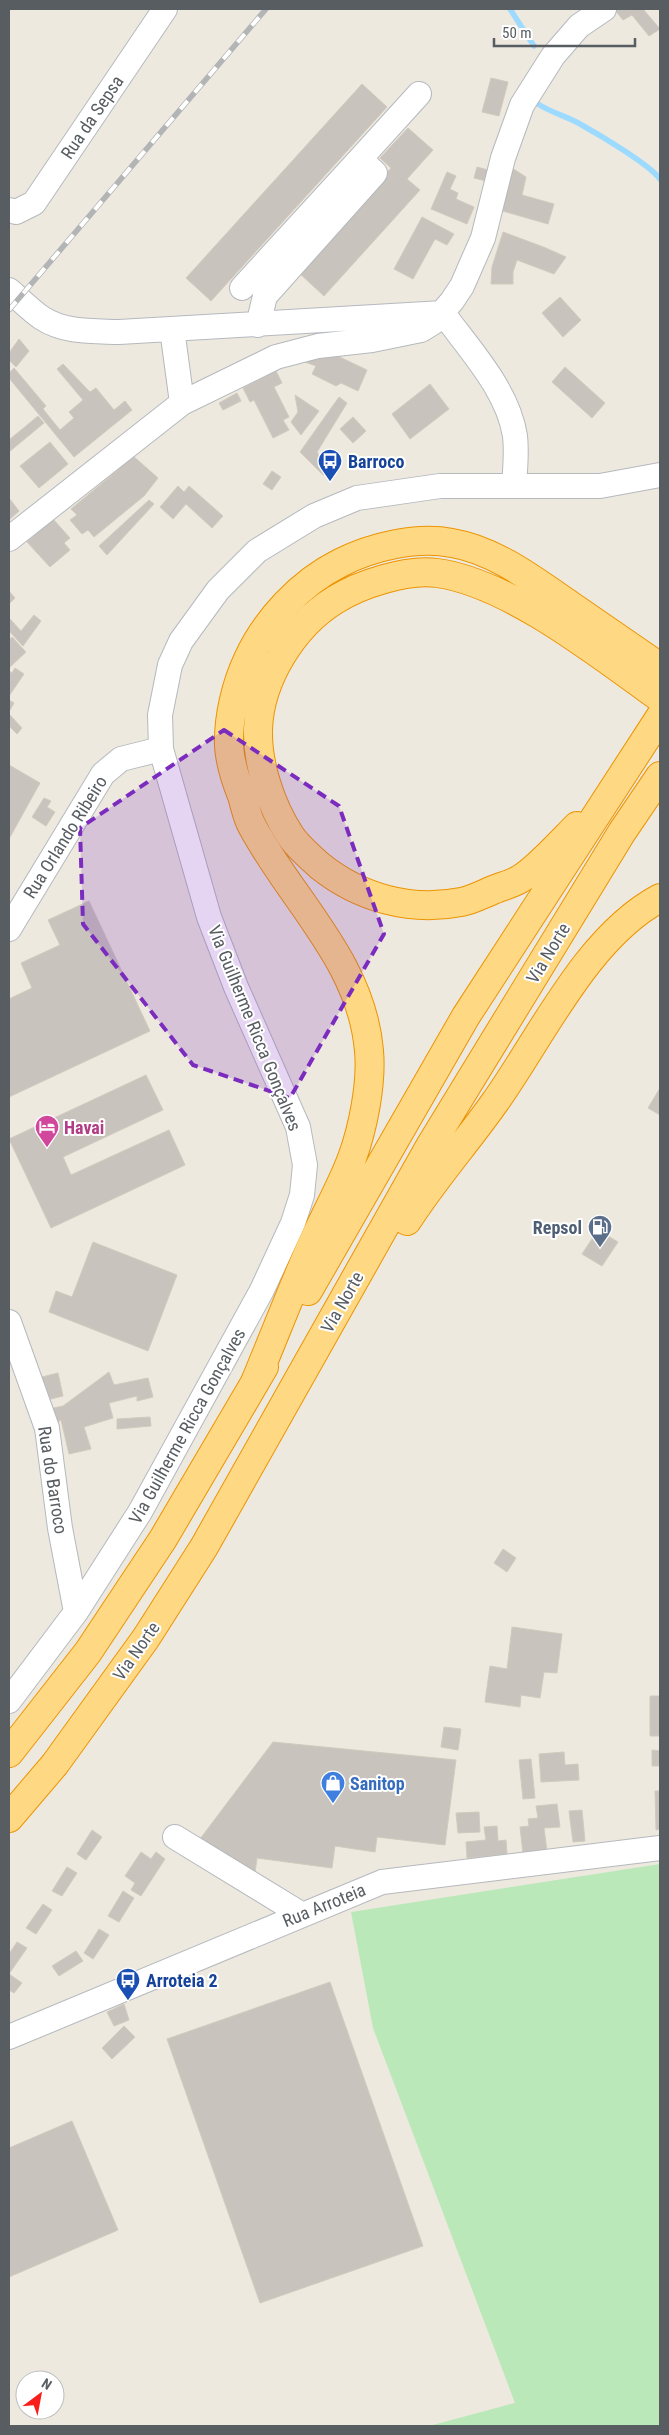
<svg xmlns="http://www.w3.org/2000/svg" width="669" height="2435" font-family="'Roboto Condensed',sans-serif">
<rect width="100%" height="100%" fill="#ede9df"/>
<!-- green -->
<path fill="#bbe8b8" d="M660,1864V2426H429L515,2403L373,2028L351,1912Z"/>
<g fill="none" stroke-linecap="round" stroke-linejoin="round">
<!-- stream -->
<path stroke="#9ddaff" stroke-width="5.5" d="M510,9L534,46
M538,104C552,113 566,116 580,124C598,134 649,164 660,179"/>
</g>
<!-- building -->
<path fill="#c8c3bc" stroke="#d2cabd" d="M614,9H643L660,29L649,36L632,15L623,20Z
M491,78L508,82L499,116L482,112Z
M362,84L387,107L211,301L186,278Z
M408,128L433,150L407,179L420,190L324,296L298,272L391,168L380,158Z
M477,167L488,170L486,181L474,178Z
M512,168L526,177L522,195L554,204L548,224L499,210Z
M447,172L456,176L450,189L458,193L456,199L474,207L467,224L431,209Z
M422,217L454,234L447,245L435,239L413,279L394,269Z
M503,232L546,248L566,257L554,274L517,260L513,272V284H491L492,267Z
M560,297L581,320L563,337L542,313Z
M19,339L29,351L16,367L9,360V353Z
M325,350L367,370L358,391L341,383L336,386L312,374L316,366L305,362V356Z
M63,364L90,392L96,388L114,410L125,401L132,410L74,457L9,378V373L14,368L46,406L43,409L60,430L74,418L69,412L83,400L57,369Z
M565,367L605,403L592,418L552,382Z
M276,371L282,383L274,387L289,417L283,420L289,430L273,438L254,400L250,402L243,388Z
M430,384L449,409L410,439L392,414Z
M237,393L241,401L223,410L219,403Z
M295,395L319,411L301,435L291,422L298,412Z
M339,397L347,403L317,452L329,473L323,475L300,452Z
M38,416L44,423L9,452V440Z
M353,417L366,431L353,443L340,429Z
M50,442L68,464L39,488L20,466Z
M132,455L158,478L144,496L94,537L88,530L82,534L70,520L77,515L71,509L118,470Z
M272,471L281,477L272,490L263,484Z
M178,486L184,492L189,486L223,516L212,528L186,504L173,519L160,507Z
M9,498L19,511L9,520Z
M149,500L154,504L107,555L99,546Z
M53,519L70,538L64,543L70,550L50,567L27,542Z
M9,591L15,598L9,604Z
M34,615L41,621L23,646L9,631V618L21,631Z
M12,637L26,652L10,667L9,640Z
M15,668L24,674L9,696V671L12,673Z
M9,700L14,703L10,710L9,709Z
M9,714L22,728L17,734L9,726Z
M9,765L40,783L9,839Z
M44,798L51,801L47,807L55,812L46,826L32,817Z
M89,901L150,1031L9,1097V999L32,988L21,963L60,945L48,920Z
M146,1075L163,1110L63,1157L71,1175L169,1130L185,1165L51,1228L9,1139Z
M660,1088V1115L648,1108Z
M598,1230L618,1242L602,1266L582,1254Z
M93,1242L177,1275L148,1351L49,1312L56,1291L72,1297Z
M109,1372L114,1385L148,1378L153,1397L137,1401V1396L109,1403L113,1418L84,1427L91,1449L69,1454L61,1420L52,1426L49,1409L63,1406Z
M58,1373L63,1396L47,1400L42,1377Z
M150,1417L151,1426L117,1429V1419Z
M503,1549L516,1558L507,1572L494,1563Z
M512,1627L562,1634L557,1673L544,1672L540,1698L521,1695L520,1707L485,1702L490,1666L507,1669Z
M650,1696H660V1736H650Z
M444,1727L461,1729L458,1750L441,1747Z
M273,1742L456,1760L445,1845L377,1837L375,1852L335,1846L332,1868L257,1858L255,1873L197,1843Z
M652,1750L660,1751V1766H652Z
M564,1752L565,1765L578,1764L579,1780L541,1782L539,1754Z
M531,1759L535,1798L523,1799L519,1760Z
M655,1791H660V1829L656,1830Z
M557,1804L560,1827L544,1828L547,1851L523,1854L520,1827L529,1826L528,1819L538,1818L536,1806Z
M582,1810L585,1841L573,1842L569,1811Z
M479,1812L480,1832L458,1833L456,1813Z
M497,1826L498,1841L506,1840L507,1854L467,1858L466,1842L486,1840L484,1827Z
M92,1830L102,1837L86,1860L77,1854Z
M141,1852L151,1859L156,1852L165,1859L141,1896L131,1890L135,1883L125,1876Z
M67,1867L77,1873L62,1896L52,1891Z
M123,1891L134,1898L119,1922L108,1916Z
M43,1904L52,1910L36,1934L26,1928Z
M99,1929L109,1935L93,1959L84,1953Z
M17,1942L27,1948L9,1974L22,1983L14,1993L9,1990V1954Z
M76,1951L83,1961L59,1976L52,1966Z
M330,1982L423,2246L260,2303L167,2039Z
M124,2004L129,2020L114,2026L107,2012Z
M124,2026L135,2037L112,2059L102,2048Z
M72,2121L118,2230L9,2277V2148Z"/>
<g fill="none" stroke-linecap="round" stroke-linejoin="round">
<defs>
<path id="minor" d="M9,210L16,212L34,203L165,9
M242,288L360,159
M9,290C20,299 30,310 42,318C65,333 93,331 119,332L443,313C469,349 508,390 515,436C517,453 515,470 514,486
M258,325L265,296L375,173L360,159L419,94
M172,329L182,403
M9,539L182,403L276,357L318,346L372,340L421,330L434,322L452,301L462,286L483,238L503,158L522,105L553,56L579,26L604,9
M9,929L103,774L121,759L161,749
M9,1322L47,1428L60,1528L76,1612
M9,1701L76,1612L140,1512L262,1290L293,1223L302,1195L305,1165L298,1127L236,987L209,917L161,749L160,715L170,665L181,641L218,590L257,551L314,516L357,498L440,486H600L660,475
M175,1837L301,1914
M9,2037L382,1882L660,1848"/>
<path id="highway" d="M577,826C563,840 536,870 520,879C512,884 502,886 493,890C483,894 472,900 461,902C411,912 360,898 320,866C310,857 297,846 290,835C271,806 257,764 258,729C260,679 293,626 335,600C360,584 407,569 437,573C510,583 600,655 660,698
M407,1221C434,1179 466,1143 495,1102C542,1036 587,937 660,898
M308,1291L466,1016L660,717
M255,1382C273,1339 290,1295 309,1251C322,1220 340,1190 352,1158C363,1128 372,1083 369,1051C362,962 292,901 252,826C247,817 245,806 242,796C236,781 230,763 229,746C228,718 236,684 248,659C266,620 300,583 340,563C371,547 416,536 452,543C495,550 535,581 570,605C600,626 630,646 660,667
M9,1753L88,1652L163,1539L264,1367
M9,1818L55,1764L146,1638L204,1547L430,1146L622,832L660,776"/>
</defs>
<!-- minor casing -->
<use href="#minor" stroke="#b5b9be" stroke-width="26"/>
<!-- highway casing -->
<use href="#highway" stroke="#ec9400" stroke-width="30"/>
<!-- minor -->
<use href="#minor" stroke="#fff" stroke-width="24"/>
<!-- highway -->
<use href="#highway" stroke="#ffd884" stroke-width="28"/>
<defs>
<path id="rail" d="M9,310L266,9"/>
</defs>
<!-- rail casing -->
<use href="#rail" stroke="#b3b4b5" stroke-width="5.5"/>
<!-- rail -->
<use href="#rail" stroke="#fff" stroke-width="4" stroke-dasharray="11" stroke-linecap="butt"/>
</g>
<!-- marked area -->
<path fill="#7b2cbf" fill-opacity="0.2" stroke="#7b2cbf" stroke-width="4" stroke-dasharray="10 6" stroke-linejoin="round" d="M224,730L339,806L384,934L290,1098L193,1065L83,924L80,828Z"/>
<!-- icons -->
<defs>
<symbol id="bus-pin" viewBox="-11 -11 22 30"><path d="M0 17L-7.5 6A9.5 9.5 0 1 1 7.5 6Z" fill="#1a4fb4" stroke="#fff"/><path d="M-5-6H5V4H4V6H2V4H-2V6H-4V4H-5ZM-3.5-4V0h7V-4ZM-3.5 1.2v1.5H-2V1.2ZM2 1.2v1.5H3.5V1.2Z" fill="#fff"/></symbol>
<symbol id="hotel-pin" viewBox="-11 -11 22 30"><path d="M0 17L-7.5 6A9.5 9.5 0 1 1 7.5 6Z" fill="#d1479c" stroke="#fff"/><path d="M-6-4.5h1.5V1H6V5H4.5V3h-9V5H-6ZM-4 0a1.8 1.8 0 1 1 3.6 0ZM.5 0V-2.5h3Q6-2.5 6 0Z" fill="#fff"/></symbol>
<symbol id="fuel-pin" viewBox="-11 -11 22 30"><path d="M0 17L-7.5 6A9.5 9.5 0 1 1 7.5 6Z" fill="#5c6f8a" stroke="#fff"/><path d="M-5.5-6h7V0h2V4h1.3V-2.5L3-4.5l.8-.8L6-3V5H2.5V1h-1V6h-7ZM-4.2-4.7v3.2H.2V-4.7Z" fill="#fff"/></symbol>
<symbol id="shop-pin" viewBox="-11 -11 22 30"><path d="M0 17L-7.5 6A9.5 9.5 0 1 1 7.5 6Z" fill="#3f7fe0" stroke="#fff"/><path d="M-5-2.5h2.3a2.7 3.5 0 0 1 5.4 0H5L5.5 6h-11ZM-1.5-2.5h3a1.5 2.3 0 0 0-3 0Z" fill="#fff"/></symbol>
</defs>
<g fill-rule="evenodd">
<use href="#bus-pin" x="316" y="447" width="28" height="38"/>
<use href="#hotel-pin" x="33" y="1113" width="28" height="38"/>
<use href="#fuel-pin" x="586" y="1213" width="28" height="38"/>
<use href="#shop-pin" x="319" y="1769" width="28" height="38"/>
<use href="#bus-pin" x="114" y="1966" width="28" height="38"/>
</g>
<g text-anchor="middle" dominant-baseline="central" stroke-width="4" stroke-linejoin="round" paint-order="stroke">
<!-- street labels -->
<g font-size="18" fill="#585d62" stroke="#fff">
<text transform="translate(92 117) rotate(-56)">Rua da Sepsa</text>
<text transform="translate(65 837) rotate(-58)">Rua Orlando Ribeiro</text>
<text transform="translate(548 953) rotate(-59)">Via Norte</text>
<text transform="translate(255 1028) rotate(68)">Via Guilherme Ricca Gonçalves</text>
<text transform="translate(342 1302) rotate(-60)">Via Norte</text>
<text transform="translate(187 1426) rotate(-61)">Via Guilherme Ricca Gonçalves</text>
<text transform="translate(53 1480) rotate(81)">Rua do Barroco</text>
<text transform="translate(136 1651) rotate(-55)">Via Norte</text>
<text transform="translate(324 1905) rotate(-22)">Rua Arroteia</text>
</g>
<!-- transit labels -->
<g font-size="18" font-weight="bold" fill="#164399" stroke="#fff" text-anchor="start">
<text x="348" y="461">Barroco</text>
<text x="146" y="1980">Arroteia 2</text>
</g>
<!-- hotel labels -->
<g font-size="18" font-weight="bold" fill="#b23c85" stroke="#fff" text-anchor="start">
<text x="64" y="1127">Havai</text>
</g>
<!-- service labels -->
<g font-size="18" font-weight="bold" fill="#4e5e75" stroke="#fff" text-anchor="end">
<text x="582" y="1227">Repsol</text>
</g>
<!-- shop labels -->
<g font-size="18" font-weight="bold" fill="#366cbe" stroke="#fff" text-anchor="start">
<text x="350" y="1783">Sanitop</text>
</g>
</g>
<!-- border -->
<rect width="669" height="2435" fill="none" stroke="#585d62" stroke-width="20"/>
<!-- north arrow -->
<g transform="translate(40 2395) rotate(32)"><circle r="24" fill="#ffffff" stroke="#bcbec0"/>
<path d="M0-4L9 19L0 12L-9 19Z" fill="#f81e1a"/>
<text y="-8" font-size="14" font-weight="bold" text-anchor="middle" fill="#585d62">N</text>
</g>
<!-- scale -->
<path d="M494 38v8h141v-8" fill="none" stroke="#585d62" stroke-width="2.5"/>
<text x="502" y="38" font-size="15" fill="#585d62" stroke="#ffffff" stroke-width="4" paint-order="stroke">50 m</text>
</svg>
